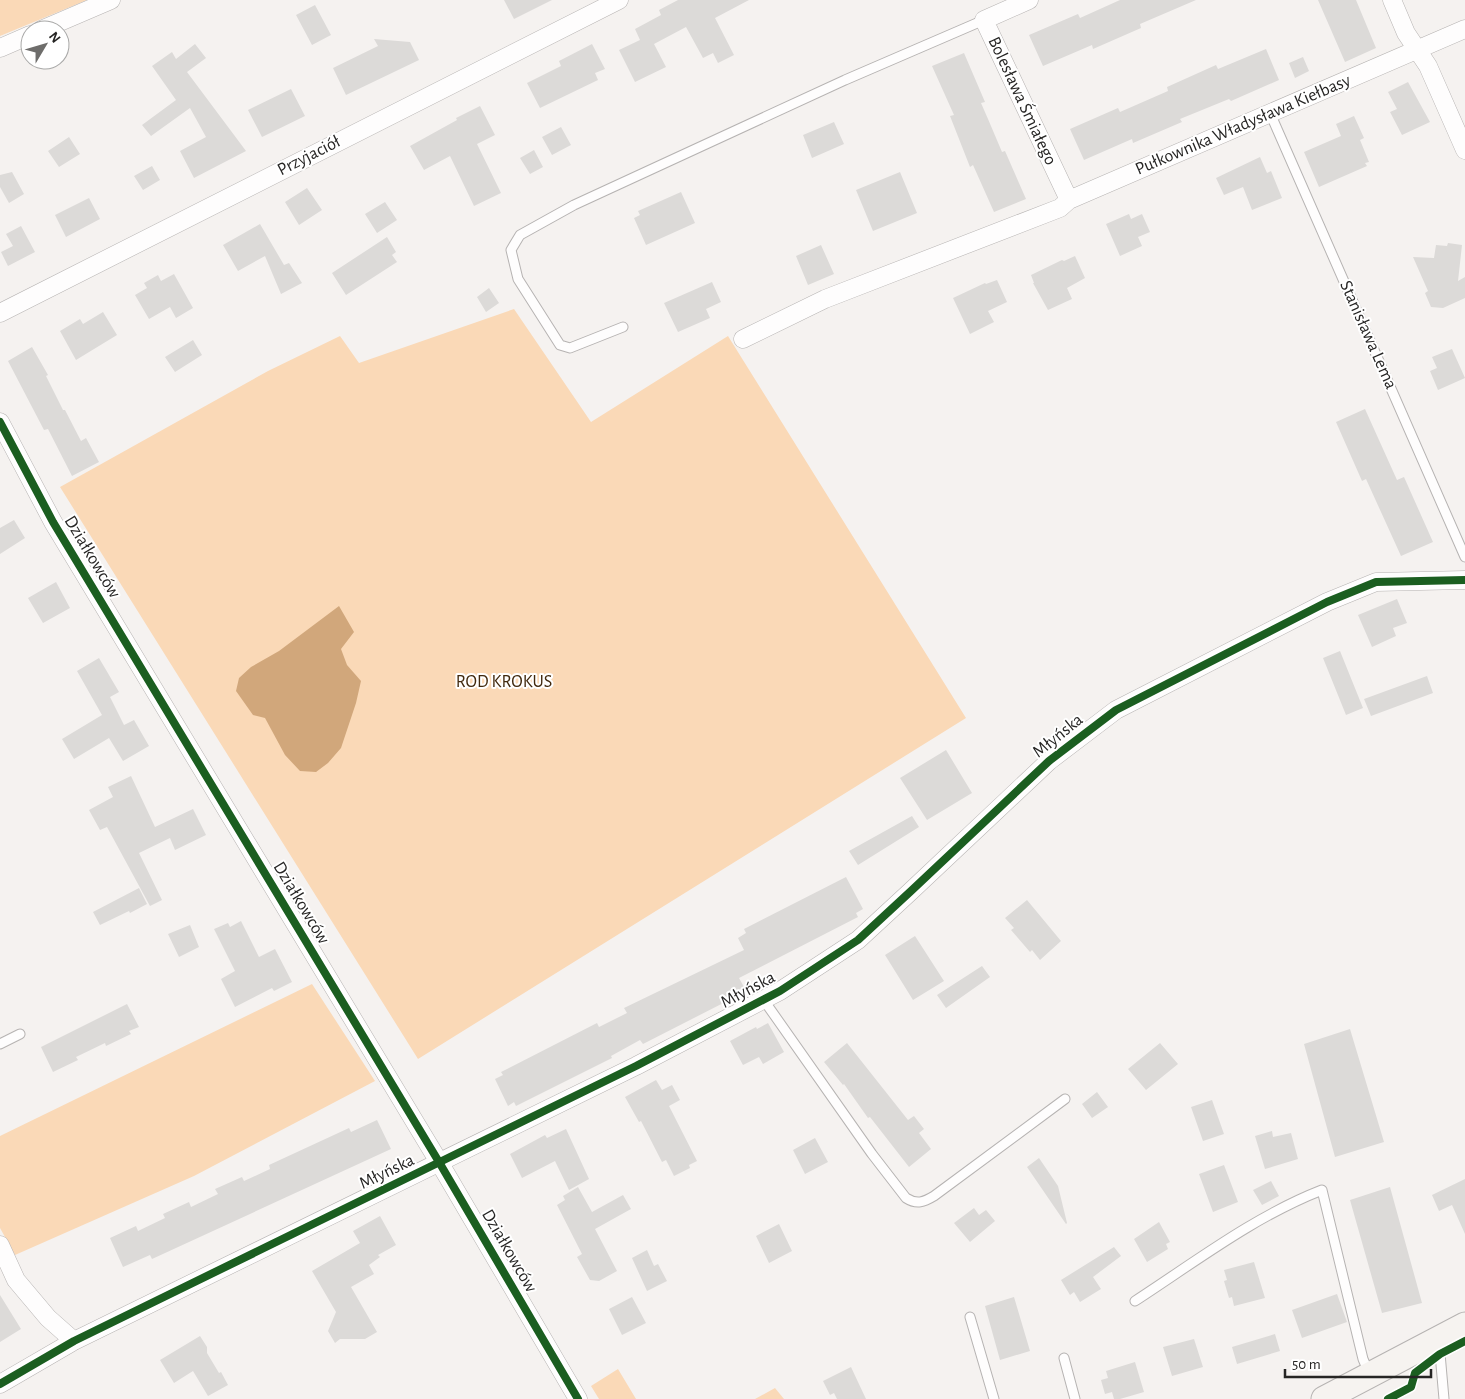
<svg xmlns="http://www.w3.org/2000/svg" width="1465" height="1399" font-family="'Alegreya Sans',sans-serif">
<rect width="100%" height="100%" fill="#f5f2f0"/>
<!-- green -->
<path fill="#fad9b7" d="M0,0H87L0,36Z
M514,309L591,422L728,336L966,718L418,1059L60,487L268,371L340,336L359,363Z
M312,984L375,1081L194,1176L15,1255L0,1228V1136Z
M618,1369L636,1399H599L591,1386Z
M775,1388L784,1399H755Z"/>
<!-- water -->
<path fill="#d1a77b" d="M339,606L354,632L341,649L347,665L361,681L356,703L341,748L328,763L316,772L300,771L285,755L265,718L253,715L236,691L239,678L251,667L279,651Z"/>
<!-- building -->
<path fill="#dcdad8" d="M504,0H552L514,19Z
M678,0H749L715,18L734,55L718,63L713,53L703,58L686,27L654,44L666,67L635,82L619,50L640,40L635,29L661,15L659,10Z
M1120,0H1196L1140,24L1141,28L1093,49L1092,45L1043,66L1029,35L1078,14L1080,18Z
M1318,0H1356L1376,48L1345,62Z
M315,5L331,35L312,45L296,15Z
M374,39L410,42L419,60L346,95L333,68L378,46Z
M195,44L206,58L187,72L246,151L194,178L180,151L206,137L190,108L151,136L142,125L176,100L152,66L172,52L176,59Z
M592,44L605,69L595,73L598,80L540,108L527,83L561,66L559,61Z
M1266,49L1279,80L1231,101L1229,99L1180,119L1182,122L1133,143L1132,139L1084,160L1070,129L1118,108L1120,112L1168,91L1167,87L1216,65L1218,69Z
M964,53L985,102L981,103L988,119L1002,152L1005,151L1026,199L994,212L973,165L970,167L950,116L954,115L932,66Z
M1303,57L1309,71L1295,78L1289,63Z
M1408,82L1430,122L1402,135L1390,112L1397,109L1388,92Z
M291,89L305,116L262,137L248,110Z
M480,106L495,135L477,144L501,193L474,206L450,156L424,170L410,146L457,120L456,118Z
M1354,116L1364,138L1360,140L1369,162L1365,163L1367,166L1319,187L1304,152L1341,136L1336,124Z
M834,122L844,144L812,158L803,135Z
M561,127L571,145L552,155L542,137Z
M69,137L80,154L59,167L48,151Z
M534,150L543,167L530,174L520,158Z
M1260,157L1267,173L1271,171L1282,198L1252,210L1243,187L1224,195L1216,178Z
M152,166L160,180L143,190L134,176Z
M12,172L24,194L9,203L0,187V175Z
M900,172L917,213L873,231L856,190Z
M307,188L322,210L299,225L285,202Z
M681,192L695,223L646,245L634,218L640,215L638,211Z
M89,198L100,219L66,237L55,215Z
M385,202L397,220L377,233L365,214Z
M1129,214L1131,219L1142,214L1150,232L1138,237L1142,246L1120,256L1106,224Z
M260,224L284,265L289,263L302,283L281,294L265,256L238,271L223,245Z
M21,226L35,252L8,266L1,252L13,246L6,234Z
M387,237L396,252L392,255L397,262L346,295L332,273Z
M1448,243L1462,245L1458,281L1465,277V298L1443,308L1431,307L1425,293L1428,291L1413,257L1434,258L1436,245L1447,246Z
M821,245L834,274L808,285L796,256Z
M1075,256L1085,278L1067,288L1072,299L1048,310L1033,283H1034L1031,275L1062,260L1064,261Z
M174,274L193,308L176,318L170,307L149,319L135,295L147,288L144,283L158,275L161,281Z
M997,280L1007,302L988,311L994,322L970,334L953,298L985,283L986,284Z
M712,282L721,302L706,309L710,318L678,332L664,303Z
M489,288L499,303L486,312L477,297Z
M103,312L117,335L76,360L60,331L80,319L83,324Z
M193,340L202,355L175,372L165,357Z
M32,347L48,375L46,376L63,410H65L81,441L86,438L99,462L72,476L48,429L44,430L8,361Z
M1452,349L1465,378L1438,390L1430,371L1437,368L1432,357Z
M1365,409L1397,480L1404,477L1433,542L1401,556L1366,479L1362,481L1336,422Z
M14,520L25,538L0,554V528Z
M56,582L70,608L43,623L28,598Z
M1397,599L1407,623L1393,628L1396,636L1372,647L1358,615Z
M1340,651L1363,708L1346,715L1323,658Z
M99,658L119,692L110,697L124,725L134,720L149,746L123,761L109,738L74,759L62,739L102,715L77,671Z
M1427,676L1433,693L1371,716L1364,699Z
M946,750L972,793L927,820L900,778Z
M131,776L155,827L193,809L206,835L175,850L170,838L139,853L162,900L150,906L107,827L100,830L89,810L113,797L108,787Z
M912,816L919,827L858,865L849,851Z
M846,877L863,909L856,913L858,917L739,978L744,987L737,991L739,995L643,1044L640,1040L611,1056L612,1058L516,1106L514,1102L508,1106L495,1079L503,1075L501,1072L597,1023L599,1027L627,1013L624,1008L744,950L738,938L746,933L744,929Z
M139,888L147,904L130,913L129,911L100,925L93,912Z
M1027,900L1061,941L1040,960L1032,950L1030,952L1011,930L1014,928L1005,918Z
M241,921L259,957L275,949L292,982L274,991L272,988L235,1007L221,979L235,971L214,929L228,923L230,927Z
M190,925L199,947L179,957L168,934Z
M915,936L944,981L913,1000L885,955Z
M982,966L990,977L946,1008L937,995Z
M127,1004L139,1027L129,1031L131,1034L106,1046L105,1043L76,1057L78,1060L53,1072L41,1047Z
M768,1023L784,1052L763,1064L759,1057L743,1065L730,1041L756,1027L757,1029Z
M1350,1029L1384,1142L1335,1157L1304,1044Z
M847,1043L908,1120L914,1116L924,1129L919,1133L931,1149L909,1167L870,1117L868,1118L844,1084L843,1085L824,1062Z
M1160,1043L1178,1064L1146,1090L1128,1069Z
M656,1080L662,1090L672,1085L680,1100L669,1106L697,1161L689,1165L690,1168L674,1176L666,1160L662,1162L641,1121L639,1122L625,1097Z
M1097,1092L1108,1107L1092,1118L1082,1104Z
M1212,1100L1224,1134L1203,1141L1191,1107Z
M377,1120L391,1149L152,1259L150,1255L123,1267L110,1238L136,1226L138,1231L165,1218L163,1214L189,1202L191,1207L218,1194L215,1189L242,1177L244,1181L270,1169L269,1165L349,1128L351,1132Z
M566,1129L589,1179L569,1190L555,1161L522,1178L510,1154L545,1135L547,1138Z
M1272,1131L1273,1137L1291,1133L1298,1159L1265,1169L1255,1136Z
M815,1138L828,1162L805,1174L793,1150Z
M1039,1158L1058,1186L1067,1223L1066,1224L1027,1167Z
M1224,1165L1238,1202L1213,1212L1199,1174Z
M1465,1179V1234L1452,1205L1439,1211L1432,1195Z
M1271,1181L1279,1196L1262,1205L1253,1190Z
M578,1187L592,1212L623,1195L631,1209L595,1229L617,1271L599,1281L590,1280L577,1257L582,1254L557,1205L565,1200L563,1196Z
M1390,1187L1422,1303L1382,1313L1350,1200Z
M974,1208L979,1215L986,1210L995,1221L970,1242L954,1223Z
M380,1216L396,1245L378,1255L380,1257L369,1265L374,1274L351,1287L377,1332L365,1339H340L335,1343L328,1331L336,1312L312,1271L360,1243L353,1231Z
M1159,1222L1170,1242L1166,1244L1168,1249L1147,1262L1134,1239Z
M779,1224L792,1251L769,1263L756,1236Z
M1114,1247L1121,1256L1093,1277L1101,1289L1080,1302L1074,1292L1070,1295L1061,1280Z
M647,1250L654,1266L658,1264L667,1281L647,1291L632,1258Z
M1254,1262L1265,1298L1234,1306L1232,1297L1229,1298L1224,1281L1227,1280L1224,1270Z
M1337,1294L1347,1322L1302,1338L1292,1310Z
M0,1295L21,1329L0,1342Z
M632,1297L646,1323L622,1335L609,1309Z
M1014,1297L1030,1351L1000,1360L985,1306Z
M1275,1334L1280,1351L1237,1364L1232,1347Z
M200,1336L207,1347V1353L219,1373L221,1372L228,1385L208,1396L193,1371L174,1383L160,1360Z
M1194,1339L1203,1367L1172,1376L1163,1347Z
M1135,1362L1144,1392L1120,1399H1114L1112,1392L1105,1394L1101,1380L1108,1378L1106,1371Z
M851,1367L858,1382L866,1399H837L834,1393L830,1395L823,1381Z"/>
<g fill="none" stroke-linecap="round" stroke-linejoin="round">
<defs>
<path id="lane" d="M1270,113L1465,557
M623,327L570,348L560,345L518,279L511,250L520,235L574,205L845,80L984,20
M763,999L872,1154L906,1198C917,1205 924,1202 934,1196L1065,1099
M0,1044L20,1034
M1135,1301C1195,1262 1255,1216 1322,1190L1363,1359L1369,1373
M970,1317L994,1399
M1439,1342L1444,1399
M1064,1358L1075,1399"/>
<path id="street" d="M1029,0L984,20L1069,200
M1392,0L1406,33L1428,66L1465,150
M41,30L111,0
M0,48L30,35
M0,313L619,0
M743,339L825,299L1060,208L1069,200L1465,29
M0,422L53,522L439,1162L578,1399
M0,1245L16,1280L48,1318L74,1341
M0,1384L74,1341L636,1066L780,991L858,940L911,891L1049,761L1116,710L1327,602L1376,582L1465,580"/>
<path id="secondary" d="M1324,1399L1465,1325"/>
</defs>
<!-- lane casing -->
<use href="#lane" stroke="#b6b3b2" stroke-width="11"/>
<!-- street casing -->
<use href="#street" stroke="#b6b3b2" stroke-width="19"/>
<!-- secondary casing -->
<use href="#secondary" stroke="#b6b3b2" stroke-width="27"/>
<!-- lane -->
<use href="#lane" stroke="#fefdfd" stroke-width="9"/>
<!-- street -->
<use href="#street" stroke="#fefdfd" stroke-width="18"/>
<!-- secondary -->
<use href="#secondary" stroke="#f6f3f0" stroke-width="25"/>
<defs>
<path id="cycleway" d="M0,422L53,522L439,1162L578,1399
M0,1384L74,1341L636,1066L780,991L858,940L911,891L1049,761L1116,710L1327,602L1376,582L1465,580
M1388,1399L1411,1387L1415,1373L1440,1354L1465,1341"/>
</defs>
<!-- cycleway casing -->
<use href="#cycleway" stroke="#fff" stroke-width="11"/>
<!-- cycleway -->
<use href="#cycleway" stroke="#1b5e20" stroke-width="8"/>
</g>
<g text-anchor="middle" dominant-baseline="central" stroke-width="4" stroke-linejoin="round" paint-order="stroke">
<!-- street labels -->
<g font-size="18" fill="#262524" stroke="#fff">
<text transform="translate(1022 101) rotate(65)">Bolesława Śmiałego</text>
<text transform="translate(1243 125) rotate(-23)">Pułkownika Władysława Kiełbasy</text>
<text transform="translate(309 156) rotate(-27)">Przyjaciół</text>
<text transform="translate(1368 335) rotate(66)">Stanisława Lema</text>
<text transform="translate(92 557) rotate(59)">Działkowców</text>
<text transform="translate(1058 736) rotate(-39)">Młyńska</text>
<text transform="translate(301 903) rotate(59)">Działkowców</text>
<text transform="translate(748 990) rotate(-28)">Młyńska</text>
<text transform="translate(387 1172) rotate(-26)">Młyńska</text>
<text transform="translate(509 1251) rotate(60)">Działkowców</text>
</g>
<!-- park labels -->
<g font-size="18" fill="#41290e" stroke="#fff">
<text x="504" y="682">ROD KROKUS</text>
</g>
</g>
<!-- north arrow -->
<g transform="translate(45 45) rotate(52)"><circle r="24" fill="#ffffff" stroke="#a8a8a7"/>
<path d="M0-4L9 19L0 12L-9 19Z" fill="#6e6d6b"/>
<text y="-8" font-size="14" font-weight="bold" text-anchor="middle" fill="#262524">N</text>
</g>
<!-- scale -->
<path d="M1285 1369v8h146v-8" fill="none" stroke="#262524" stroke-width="2.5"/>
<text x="1292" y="1369" font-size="15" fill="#262524" stroke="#ffffff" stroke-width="4" paint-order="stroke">50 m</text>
</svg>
